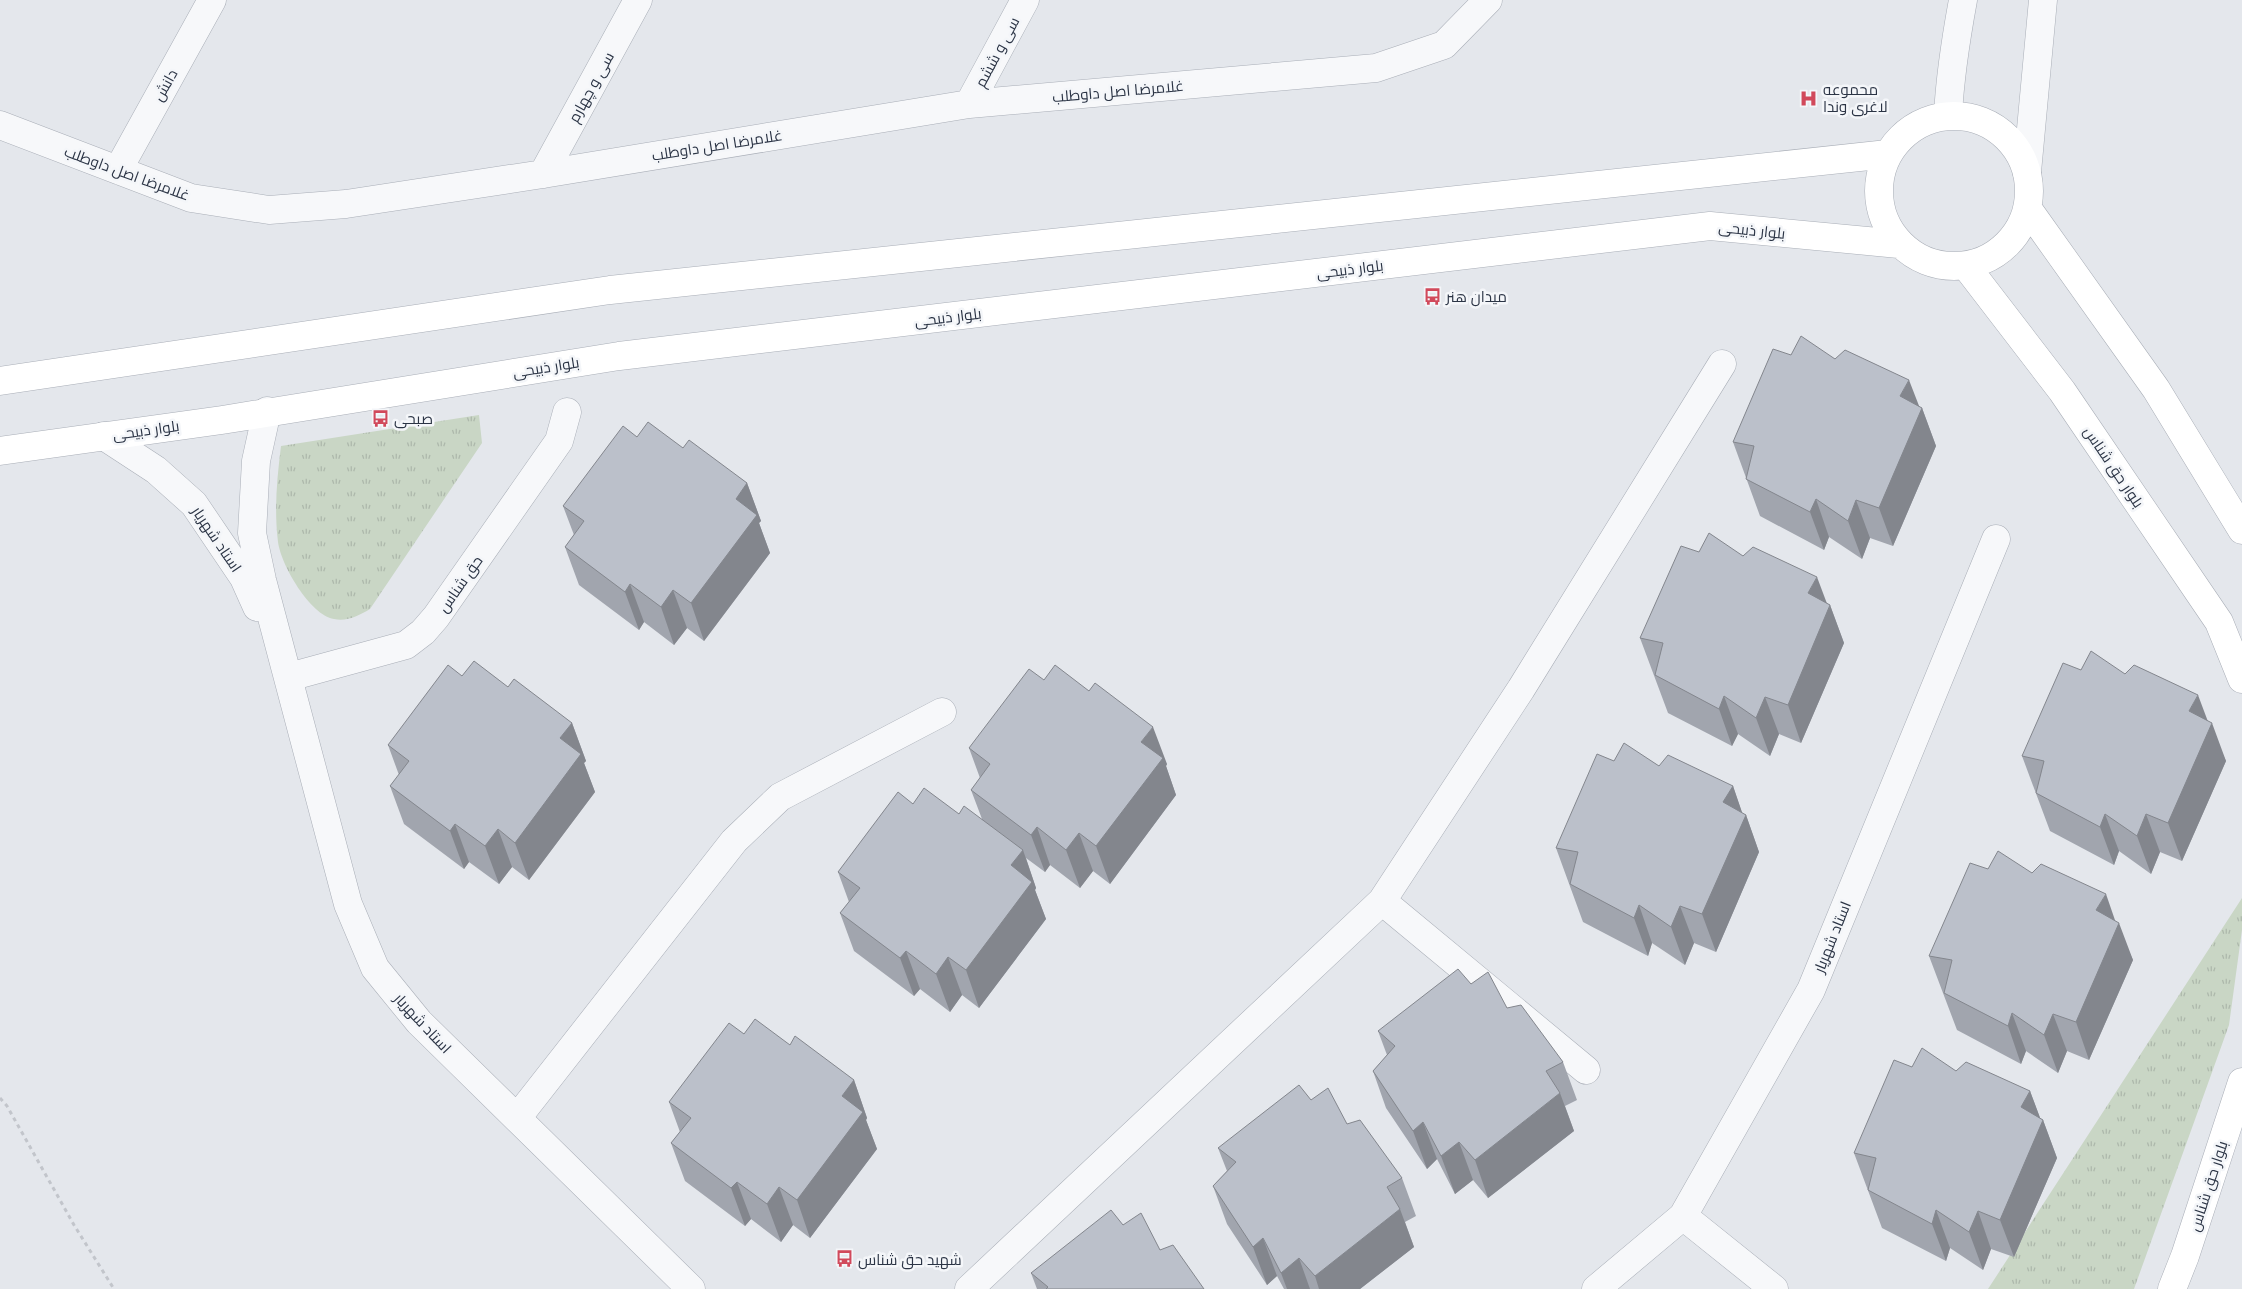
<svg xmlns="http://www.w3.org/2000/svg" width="2242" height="1289" font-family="Mulish,Cairo,sans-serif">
<defs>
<pattern id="grass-tufts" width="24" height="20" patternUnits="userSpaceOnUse" patternTransform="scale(1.25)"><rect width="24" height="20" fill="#c9d6c5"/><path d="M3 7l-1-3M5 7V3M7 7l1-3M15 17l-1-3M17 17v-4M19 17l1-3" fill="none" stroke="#adb8ab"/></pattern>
</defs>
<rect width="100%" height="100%" fill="#e4e7ec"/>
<!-- grass -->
<path fill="url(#grass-tufts)" d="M479,415L482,443L370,609C360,615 347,622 334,619C310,615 281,565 278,542C274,509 277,478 281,446Z
M2242,898V930L2229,1025L2134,1289H1988Z"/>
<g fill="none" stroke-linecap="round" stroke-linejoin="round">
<defs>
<path id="minor" d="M969,104L1025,0
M0,125L191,198L269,210L346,204L543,174L969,104L1376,68L1444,45L1488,0
M118,170L212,0
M543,174L638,0
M267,411L256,461L252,533L262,580L348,904L375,968L419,1022L691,1289
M104,436L156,470L194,504L244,578L257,607
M289,677L406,645L423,632L436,617L559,441L567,412
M1382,901L1586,1070
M517,1118L734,841L780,797L942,712
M1683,1216L1774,1289
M969,1289L1382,901L1521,689L1722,364
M1596,1289L1683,1216L1811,990L1996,539"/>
<path id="tertiary" d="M1948,115C1950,76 1956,38 1963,0
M2027,172L2043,0"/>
<path id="secondary" d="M1879 191a75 75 0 1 1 150 0a75 75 0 1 1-150 0Z
M2028,209L2156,389L2242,530
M1966,266L2062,391L2219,622L2242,679
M0,381L610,290L1888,154
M0,451L222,420L619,356L1710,226L1899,244
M2172,1289L2185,1256L2242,1082"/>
</defs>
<!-- minor casing -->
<use href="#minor" stroke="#a9aeb7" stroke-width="29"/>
<!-- tertiary casing -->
<use href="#tertiary" stroke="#a9aeb7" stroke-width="29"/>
<!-- secondary casing -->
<use href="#secondary" stroke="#a9aeb7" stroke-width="29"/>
<!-- path -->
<path stroke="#c2c5cb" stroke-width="3" stroke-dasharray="4 4" stroke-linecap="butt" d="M0,1098L7,1106L74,1225L114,1289"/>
<!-- minor -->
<use href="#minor" stroke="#f7f8fa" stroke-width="28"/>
<!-- tertiary -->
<use href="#tertiary" stroke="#f7f8fa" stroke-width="28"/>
<!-- secondary -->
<use href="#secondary" stroke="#fff" stroke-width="28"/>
</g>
<!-- wall -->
<path fill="#a1a5ae" d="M1791,355L1835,359L1922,408L1936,446L1893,546L1870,538L1862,559L1829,537L1824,550L1760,516L1733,442Z
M637,437L683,448L747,483L761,521L759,523L770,553L704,641L687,628L674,645L644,622L639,630L579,585L565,547L574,535L563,506Z
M1699,552L1743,556L1830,605L1844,643L1801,743L1779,734L1770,756L1738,734L1732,746L1668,713L1640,638Z
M2125,674L2208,721L2226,761L2182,861L2160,852L2151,874L2119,851L2114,865L2050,831L2022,756Z
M462,676L508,687L572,723L586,761L584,763L595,792L529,880L512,867L499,884L469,862L464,869L404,824L390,786L399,775L388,745Z
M1044,680L1167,764L1166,766L1176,795L1110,884L1093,871L1080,888L1050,865L1045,872L1026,858L1036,888L1035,890L1046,919L979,1008L962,995L950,1012L920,989L914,996L854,951L840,913L849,902L838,872L913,804L982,819L971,790L980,778L969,748Z
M1659,766L1733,786L1742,813L1746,815L1759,852L1716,952L1694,943L1685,965L1652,943L1648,956L1583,922L1556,848Z
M2032,873L2115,921L2133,960L2089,1060L2067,1051L2058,1073L2026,1051L2021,1064L1957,1030L1929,956Z
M1471,984L1507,1008L1563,1062L1577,1100L1565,1106L1574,1131L1488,1198L1473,1180L1455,1194L1437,1159L1427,1169L1386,1108L1373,1071L1387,1055L1378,1031Z
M790,1045L854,1080L867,1118L866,1120L877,1149L810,1238L793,1225L781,1242L751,1219L745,1226L685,1181L671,1143L680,1132L669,1102Z
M1912,1067L1956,1071L2030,1091L2040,1118L2043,1120L2057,1158L2014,1257L1991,1249L1983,1270L1950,1248L1946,1261L1882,1228L1854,1153Z
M1311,1100L1347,1124L1402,1178L1416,1216L1405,1222L1414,1247L1360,1289H1284L1277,1276L1267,1285L1227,1224L1213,1186L1227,1171L1218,1148Z
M1123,1225L1160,1250L1204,1289H1037L1031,1273Z"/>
<!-- shaded-wall -->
<path fill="#83868d" d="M1909,380L1921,411L1922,408L1936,446L1893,546L1879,508L1900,396Z
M747,483L761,521L759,523L770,553L704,641L691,603L736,499Z
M1816,499L1829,537L1824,550L1810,512Z
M1856,500L1870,538L1862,559L1848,521Z
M1817,577L1829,609L1830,605L1844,643L1801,743L1788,705L1808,593Z
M630,584L644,622L639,630L625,592Z
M673,590L687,628L674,645L661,607Z
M2198,695L2210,727L2212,723L2226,761L2182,861L2168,823L2189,711Z
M1724,696L1738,734L1732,746L1719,709Z
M1765,697L1779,734L1770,756L1756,718Z
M572,723L586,761L584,763L595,792L529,880L515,843L560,738Z
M1153,727L1167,764L1166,766L1176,795L1110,884L1096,846L1141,742Z
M1733,786L1744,818L1746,815L1759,852L1716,952L1702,914L1723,802Z
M2105,814L2119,851L2114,865L2100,827Z
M2146,814L2160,852L2151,874L2137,836Z
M455,824L469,862L464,869L450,831Z
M1037,827L1050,865L1045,872L1031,835Z
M498,829L512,867L499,884L485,846Z
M1079,833L1093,871L1080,888L1066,850Z
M1023,850L1036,888L1035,890L1046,919L979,1008L966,970L1011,865Z
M2106,894L2117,926L2119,923L2133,960L2089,1060L2076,1022L2096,910Z
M1639,905L1652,943L1648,956L1634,918Z
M1680,906L1694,943L1685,965L1671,927Z
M906,951L920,989L914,996L900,958Z
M948,957L962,995L950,1012L936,974Z
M2012,1013L2026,1051L2021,1064L2008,1026Z
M2053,1014L2067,1051L2058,1073L2044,1035Z
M854,1080L867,1118L866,1120L877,1149L810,1238L797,1200L842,1096Z
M2030,1091L2042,1123L2043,1120L2057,1158L2014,1257L2000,1220L2021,1107Z
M1560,1093L1574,1131L1488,1198L1475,1160Z
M1423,1122L1437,1159L1427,1169L1413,1131Z
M1459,1142L1473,1180L1455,1194L1441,1156Z
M737,1182L751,1219L745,1226L731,1188Z
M779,1187L793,1225L781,1242L767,1204Z
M1400,1209L1414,1247L1360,1289H1319L1315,1276Z
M1936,1210L1950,1248L1946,1261L1932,1224Z
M1978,1211L1991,1249L1983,1270L1969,1232Z
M1263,1238L1277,1276L1267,1285L1253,1247Z
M1299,1258L1310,1289H1287L1281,1273Z"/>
<!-- building -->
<path fill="#bbc0ca" stroke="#83868d" d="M1801,336L1835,359L1845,350L1909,380L1900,396L1922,408L1879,508L1856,500L1848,521L1816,499L1810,512L1746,479L1754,446L1733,442L1773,349L1791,355Z
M648,422L683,448L689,440L747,483L736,499L757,515L691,603L673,590L661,607L630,584L625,592L565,547L584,521L563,506L623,426L637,437Z
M1709,533L1743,556L1753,547L1817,577L1808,593L1830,605L1788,705L1765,697L1756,718L1724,696L1719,709L1655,675L1663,643L1640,638L1681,546L1699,552Z
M2091,651L2125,674L2134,665L2198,695L2189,711L2212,723L2168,823L2146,814L2137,836L2105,814L2100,827L2036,793L2044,761L2022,756L2063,663L2081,670Z
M474,661L508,687L514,679L572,723L560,738L581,754L515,843L498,829L485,846L455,824L450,831L390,786L409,761L388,745L448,665L462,676Z
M1055,665L1089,691L1095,683L1153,727L1141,742L1163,758L1096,846L1079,833L1066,850L1037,827L1031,835L971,790L990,764L969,748L1029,669L1044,680Z
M1624,743L1659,766L1668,755L1733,786L1723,802L1746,815L1702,914L1680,906L1671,927L1639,905L1634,918L1570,884L1578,852L1556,848L1597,754L1614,761Z
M924,788L959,814L964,806L1023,850L1011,865L1032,882L966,970L948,957L936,974L906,951L900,958L840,913L860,888L838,872L898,792L913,804Z
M1998,851L2032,873L2041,864L2106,894L2096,910L2119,923L2076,1022L2053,1014L2044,1035L2012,1013L2008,1026L1944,993L1952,960L1929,956L1970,863L1988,869Z
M1458,969L1471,984L1488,972L1507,1008L1521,1005L1563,1062L1546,1071L1560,1093L1475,1160L1459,1142L1441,1156L1423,1122L1413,1131L1373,1071L1395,1046L1378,1031Z
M755,1019L790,1045L795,1036L854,1080L842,1096L863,1112L797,1200L779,1187L767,1204L737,1182L731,1188L671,1143L691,1118L669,1102L729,1023L744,1034Z
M1922,1048L1956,1071L1966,1062L2030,1091L2021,1107L2043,1120L2000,1220L1978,1211L1969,1232L1936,1210L1932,1224L1868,1190L1876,1158L1854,1153L1894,1060L1912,1067Z
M1299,1085L1311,1100L1328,1088L1347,1124L1360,1120L1402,1178L1387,1187L1400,1209L1315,1276L1299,1258L1281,1273L1263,1238L1253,1247L1213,1186L1236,1162L1218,1148Z
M1111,1210L1123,1225L1141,1213L1160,1250L1173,1245L1204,1289H1046L1048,1287L1031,1273Z"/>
<!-- icons -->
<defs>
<symbol id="hospital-bare" viewBox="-9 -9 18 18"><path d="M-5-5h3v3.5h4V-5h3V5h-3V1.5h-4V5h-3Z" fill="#d1495b" stroke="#f4f6f9" stroke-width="2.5" paint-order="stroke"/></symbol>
<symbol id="bus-bare" viewBox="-9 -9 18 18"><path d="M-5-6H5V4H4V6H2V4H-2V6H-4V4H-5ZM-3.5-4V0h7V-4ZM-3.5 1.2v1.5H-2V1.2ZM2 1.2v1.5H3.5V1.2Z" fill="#d1495b" stroke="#f4f6f9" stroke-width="2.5" paint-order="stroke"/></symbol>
</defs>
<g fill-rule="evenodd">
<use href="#hospital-bare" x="1796" y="86" width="25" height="25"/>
<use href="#bus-bare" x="1420" y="284" width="25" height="25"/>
<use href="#bus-bare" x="368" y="406" width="25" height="25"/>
<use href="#bus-bare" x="832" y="1246" width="25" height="25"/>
</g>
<g text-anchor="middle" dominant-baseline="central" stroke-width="5" stroke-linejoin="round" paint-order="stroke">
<!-- street labels -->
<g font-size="15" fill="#2b3445" stroke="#f4f6f9">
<text transform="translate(997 52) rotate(-62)">سی و ششم</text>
<text transform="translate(165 85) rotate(-61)">دانش</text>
<text transform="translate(591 87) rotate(-61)">سی و چهارم</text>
<text transform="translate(1118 91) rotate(-5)">غلامرضا اصل داوطلب</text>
<text transform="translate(717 145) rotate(-9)">غلامرضا اصل داوطلب</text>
<text transform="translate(127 173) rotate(20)">غلامرضا اصل داوطلب</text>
<text transform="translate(1752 230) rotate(6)">بلوار ذبیحی</text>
<text transform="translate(1350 269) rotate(-7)">بلوار ذبیحی</text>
<text transform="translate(948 317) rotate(-7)">بلوار ذبیحی</text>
<text transform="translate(546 367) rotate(-9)">بلوار ذبیحی</text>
<text transform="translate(146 430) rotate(-8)">بلوار ذبیحی</text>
<text transform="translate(2114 467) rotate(56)">بلوار حق شناس</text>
<text transform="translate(217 539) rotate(56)">استاد شهریار</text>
<text transform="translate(460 584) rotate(-55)">حق شناس</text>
<text transform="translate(1832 937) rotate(-68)">استاد شهریار</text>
<text transform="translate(423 1023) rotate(47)">استاد شهریار</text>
<text transform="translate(2208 1186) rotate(-72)">بلوار حق شناس</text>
</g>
<!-- poi labels -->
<g font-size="15" fill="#2b3445" stroke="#f4f6f9" text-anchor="start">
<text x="1823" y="89">محموعه<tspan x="1823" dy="17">لاغری وندا</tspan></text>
<text x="1446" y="296">میدان هنر</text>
<text x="394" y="418">صبحی</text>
<text x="858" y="1259">شهید حق شناس</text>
</g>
</g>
</svg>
